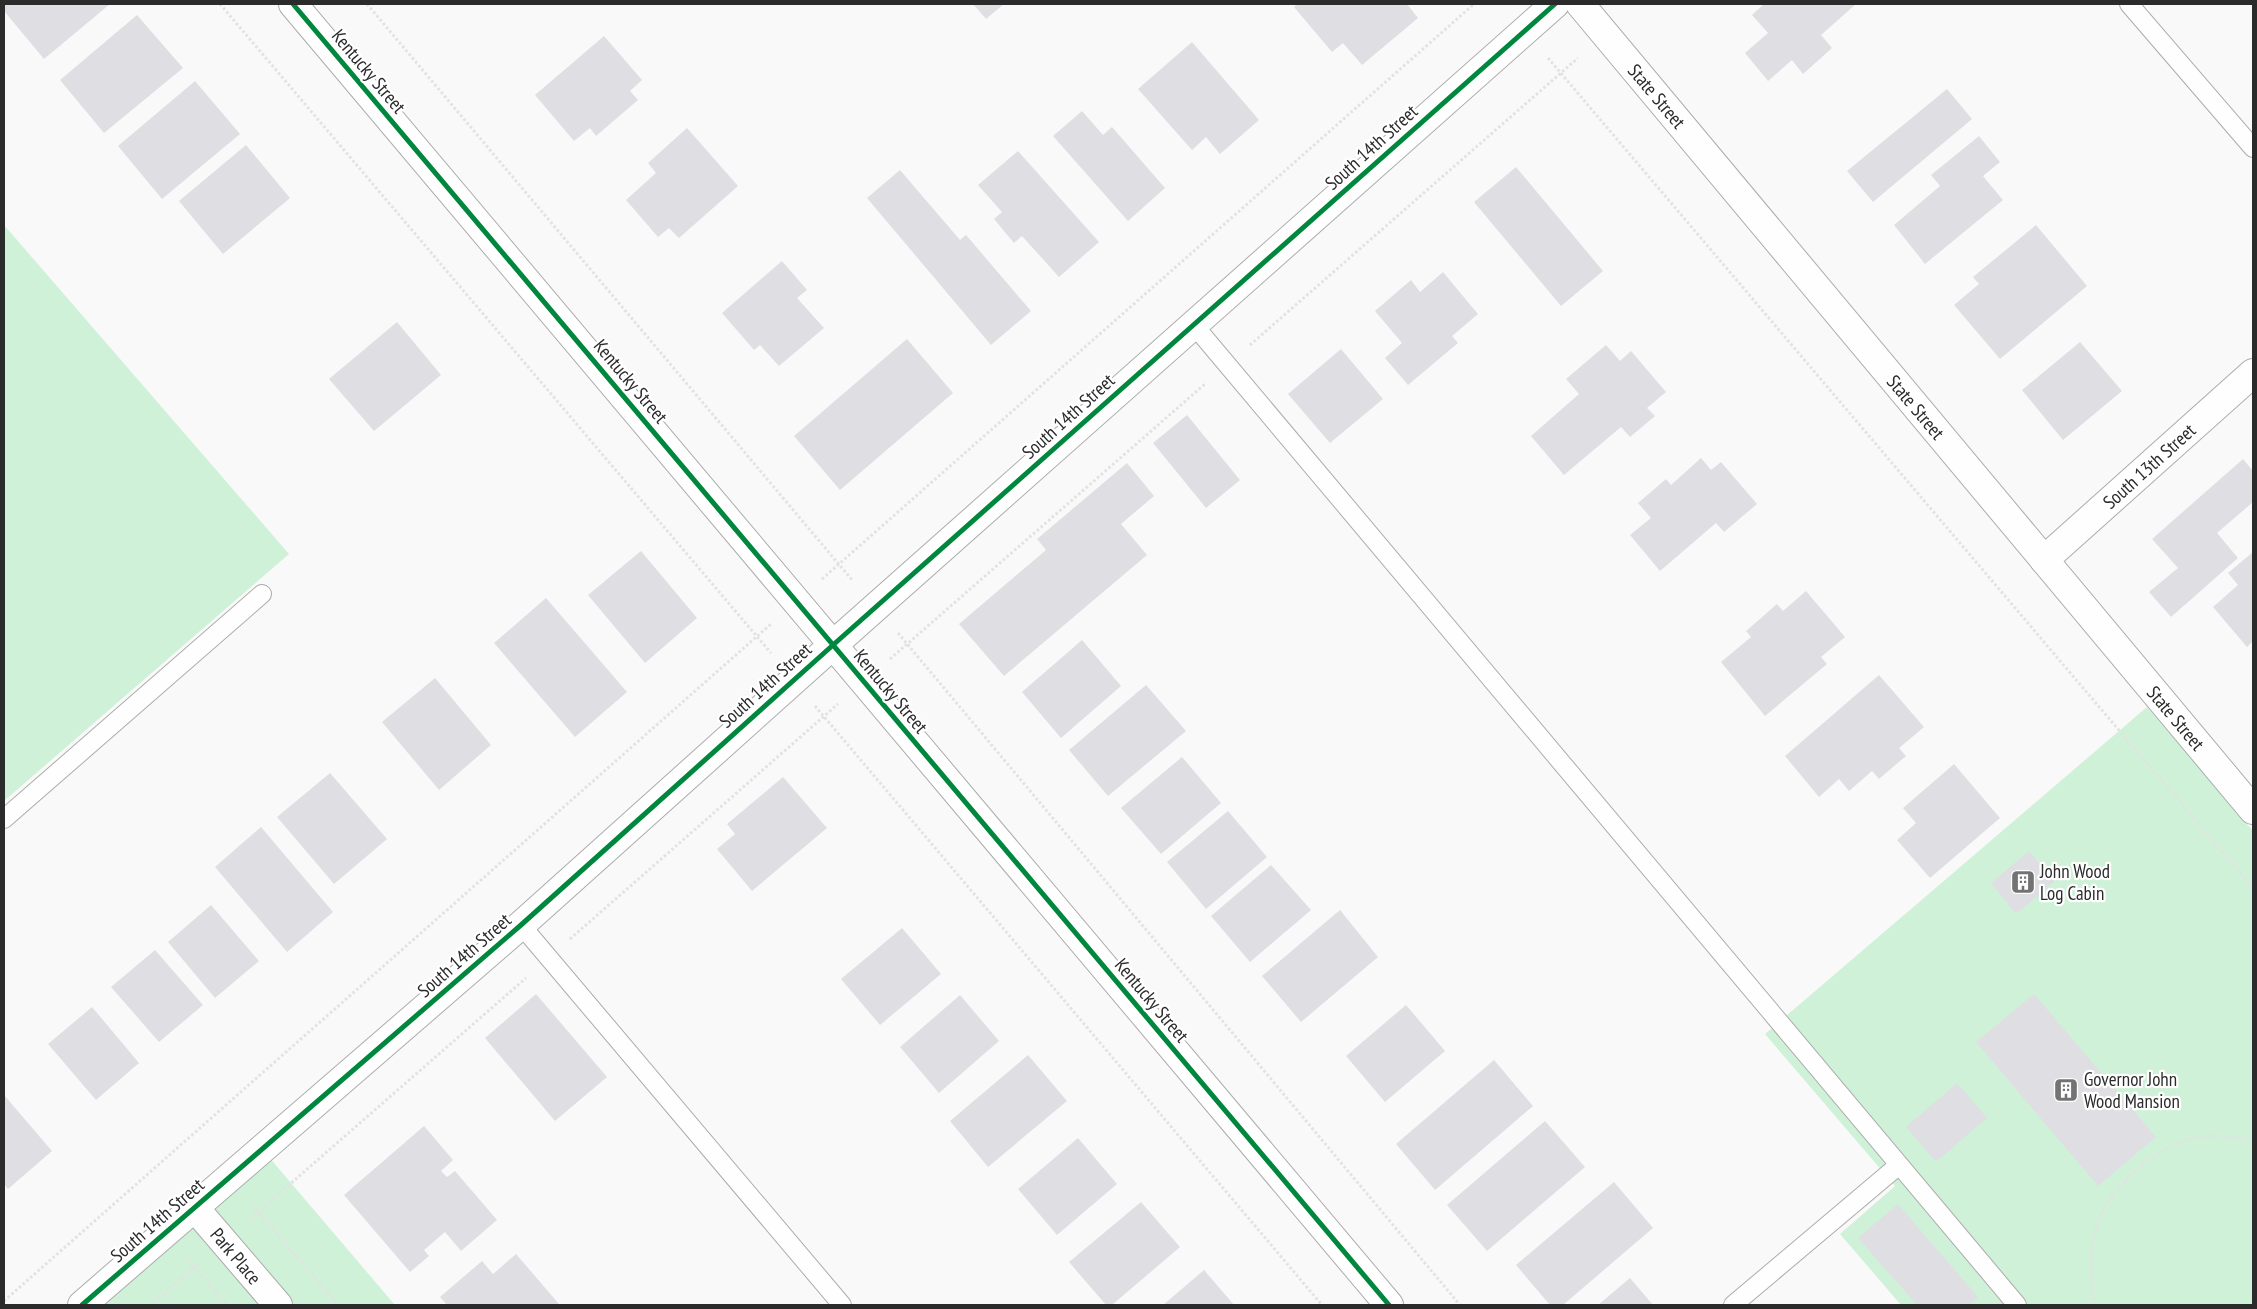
<svg xmlns="http://www.w3.org/2000/svg" width="2257" height="1309" font-family="'PT Sans Narrow',sans-serif">
<rect width="100%" height="100%" fill="#f9f9fa"/>
<!-- green -->
<path fill="#cef1d8" d="M4,225L289,554L4,801Z
M2147,707L2253,831V1305H1901L1840,1234L1895,1186L1765,1034Z
M262,1149L395,1305H82Z"/>
<!-- building -->
<path fill="#dfdfe3" d="M4,4H110L44,59L4,11Z
M973,4H1004L986,19Z
M1297,4H1407L1418,18L1362,65L1343,43L1332,52L1294,7Z
M1764,4H1856L1821,35L1832,48L1803,74L1792,60L1768,81L1745,53L1768,33L1752,15Z
M137,15L183,68L104,133L60,80Z
M604,36L642,80L630,91L638,100L596,136L590,128L574,141L535,95Z
M1192,42L1259,120L1220,154L1206,137L1192,150L1138,89Z
M195,81L240,134L162,199L118,146Z
M1947,89L1972,119L1873,202L1847,171Z
M1082,111L1103,135L1112,127L1165,188L1128,221L1053,136Z
M687,128L738,186L679,238L669,228L658,237L626,200L656,173L648,163Z
M1979,136L2000,162L1983,176L2003,200L1925,264L1894,225L1940,186L1931,175Z
M246,145L290,198L223,254L179,201Z
M1018,151L1099,242L1059,277L1022,236L1014,243L994,219L1002,212L978,185Z
M1516,167L1603,271L1561,306L1474,202Z
M900,170L960,240L966,235L1031,311L991,345L867,198Z
M2036,225L2087,286L2000,359L1954,305L1979,284L1973,277Z
M782,261L807,290L797,298L824,328L779,366L760,345L754,350L722,313Z
M1443,272L1478,314L1452,336L1458,343L1408,385L1385,358L1402,343L1375,311L1411,280L1420,292Z
M397,322L441,375L374,431L329,379Z
M907,339L953,393L840,490L794,436Z
M2080,342L2122,391L2063,440L2022,390Z
M1606,345L1620,361L1631,351L1666,392L1647,408L1655,416L1630,437L1621,427L1564,475L1531,436L1579,394L1566,379Z
M1341,349L1383,399L1330,443L1288,394Z
M1187,415L1240,480L1206,508L1153,443Z
M1701,458L1711,470L1721,462L1757,504L1724,532L1716,523L1660,571L1630,535L1651,518L1638,503L1666,479L1671,485Z
M2243,459L2253,471V502L2217,533L2238,558L2171,617L2149,592L2178,568L2152,539Z
M1127,463L1154,496L1121,524L1147,555L1004,676L959,624L1046,550L1037,539Z
M641,551L697,618L645,663L588,595Z
M2253,552V641L2247,647L2213,607L2238,585L2228,573Z
M1806,591L1845,637L1821,657L1827,664L1765,716L1721,662L1751,637L1746,631L1777,604L1783,611Z
M546,598L627,692L575,737L494,643Z
M1082,640L1121,686L1061,738L1022,692Z
M1879,675L1924,727L1899,748L1906,756L1879,779L1872,771L1849,791L1839,779L1819,797L1785,756Z
M435,678L491,745L439,790L382,722Z
M1146,685L1186,731L1108,796L1069,750Z
M1182,757L1221,803L1161,854L1121,808Z
M1954,764L2000,818L1930,878L1897,840L1916,823L1903,808Z
M330,773L387,839L334,884L277,817Z
M783,777L827,828L752,891L717,849L735,834L727,824Z
M1228,811L1267,857L1206,909L1167,862Z
M261,827L333,912L287,952L215,867Z
M2029,851L2055,881L2016,914L1991,883Z
M1271,865L1311,910L1250,962L1211,916Z
M211,905L259,961L215,998L168,942Z
M1340,910L1378,957L1301,1022L1262,976Z
M902,928L941,974L880,1025L841,979Z
M155,950L203,1005L159,1042L111,987Z
M536,994L607,1077L555,1121L485,1038Z
M2034,994L2156,1137L2098,1186L1976,1042Z
M960,995L999,1041L939,1093L900,1047Z
M1406,1005L1445,1051L1385,1102L1346,1056Z
M92,1007L139,1063L96,1100L48,1044Z
M1028,1055L1067,1101L988,1167L950,1121Z
M1494,1060L1533,1106L1435,1190L1396,1144Z
M1957,1083L1987,1118L1936,1162L1906,1127Z
M4,1095L52,1151L8,1189L4,1184Z
M1545,1121L1585,1167L1487,1251L1447,1205Z
M424,1126L453,1160L441,1171L447,1177L455,1171L497,1220L461,1251L445,1232L424,1250L429,1256L410,1272L344,1195Z
M1078,1138L1117,1184L1057,1235L1018,1189Z
M1614,1182L1653,1228L1563,1305H1550L1516,1265Z
M1141,1202L1180,1247L1112,1305H1106L1069,1262Z
M1898,1204L1978,1297L1969,1305H1917L1858,1238Z
M516,1254L559,1304L557,1305H447L440,1297L482,1261L493,1274Z
M1204,1270L1234,1305H1163Z
M1630,1278L1653,1305H1598Z"/>
<g fill="none" stroke-linecap="round" stroke-linejoin="round">
<defs>
<path id="lane" d="M2129,4L2253,148
M1193,324L2017,1305
M4,819L262,594
M521,925L842,1305
M1733,1305L1899,1165"/>
<path id="street" d="M293,4L1389,1305
M2044,560L2253,373
M194,1207L278,1305
M82,1305L521,925L833,645L1555,4"/>
<path id="secondary" d="M1580,4L2253,810"/>
</defs>
<!-- lane casing -->
<use href="#lane" stroke="#acacac" stroke-width="20"/>
<!-- street casing -->
<use href="#street" stroke="#acacac" stroke-width="30"/>
<!-- secondary casing -->
<use href="#secondary" stroke="#acacac" stroke-width="30"/>
<!-- path -->
<path stroke="#e2e2e3" stroke-width="3" stroke-dasharray="2.5 2.5" stroke-linecap="butt" d="M220,4L771,653
M367,4L853,581
M1548,58L2253,888
M1250,345L1578,58
M822,579L1474,4
M898,633L1460,1305
M890,659L1205,384
M815,706L1322,1305
M570,939L838,704
M253,1205L338,1305
M250,1219L526,978
M188,1260L227,1305
M4,1301L771,624
M151,1305L199,1264
M2095,1305C2090,1278 2089,1249 2098,1222C2111,1186 2159,1145 2196,1138C2216,1134 2234,1136 2253,1141
M2251,1305L2253,1303"/>
<!-- lane -->
<use href="#lane" stroke="#fefefe" stroke-width="18"/>
<!-- street -->
<use href="#street" stroke="#fefefe" stroke-width="28"/>
<!-- secondary -->
<use href="#secondary" stroke="#fefefe" stroke-width="28"/>
<defs>
<path id="cycleway" d="M293,4L1389,1305
M82,1305L521,925L833,645L1555,4"/>
</defs>
<!-- cycleway casing -->
<use href="#cycleway" stroke="#fff" stroke-width="8"/>
<!-- cycleway -->
<use href="#cycleway" stroke="#00873e" stroke-width="5"/>
</g>
<!-- icons -->
<defs>
<symbol id="building-square" viewBox="-11 -11 22 22"><rect x="-9" y="-9" width="18" height="18" rx="4" fill="#737374" stroke="#fff"/><path d="M-4-6H4V6H1V3H-1V6H-4ZM-2.5-4.3h1.7v1.8h-1.7ZM.8-4.3h1.7v1.8H.8ZM-2.5-1h1.7V.8h-1.7ZM.8-1h1.7V.8H.8Z" fill="#fff"/></symbol>
</defs>
<g fill-rule="evenodd">
<use href="#building-square" x="2009" y="868" width="28" height="28"/>
<use href="#building-square" x="2052" y="1076" width="28" height="28"/>
</g>
<g text-anchor="middle" dominant-baseline="central" stroke-width="4.5" stroke-linejoin="round" paint-order="stroke">
<!-- street labels -->
<g font-size="19" fill="#2b2b2c" stroke="#fff">
<text transform="translate(369 71) rotate(50)">Kentucky Street</text>
<text transform="translate(1657 96) rotate(50)">State Street</text>
<text transform="translate(1371 147) rotate(-42)">South 14th Street</text>
<text transform="translate(631 381) rotate(50)">Kentucky Street</text>
<text transform="translate(1916 407) rotate(50)">State Street</text>
<text transform="translate(1068 416) rotate(-42)">South 14th Street</text>
<text transform="translate(2149 466) rotate(-42)">South 13th Street</text>
<text transform="translate(765 685) rotate(-42)">South 14th Street</text>
<text transform="translate(891 691) rotate(50)">Kentucky Street</text>
<text transform="translate(2176 718) rotate(50)">State Street</text>
<text transform="translate(464 955) rotate(-41)">South 14th Street</text>
<text transform="translate(1152 1000) rotate(50)">Kentucky Street</text>
<text transform="translate(157 1220) rotate(-41)">South 14th Street</text>
<text transform="translate(236 1256) rotate(50)">Park Place</text>
</g>
<!-- poi labels -->
<g font-size="19" fill="#2b2b2c" stroke="#fff" text-anchor="start">
<text x="2040" y="871">John Wood<tspan x="2040" dy="22">Log Cabin</tspan></text>
<text x="2084" y="1079">Governor John<tspan x="2084" dy="22">Wood Mansion</tspan></text>
</g>
</g>
<!-- border -->
<rect width="2257" height="1309" fill="none" stroke="#2b2b2c" stroke-width="10"/>
</svg>
